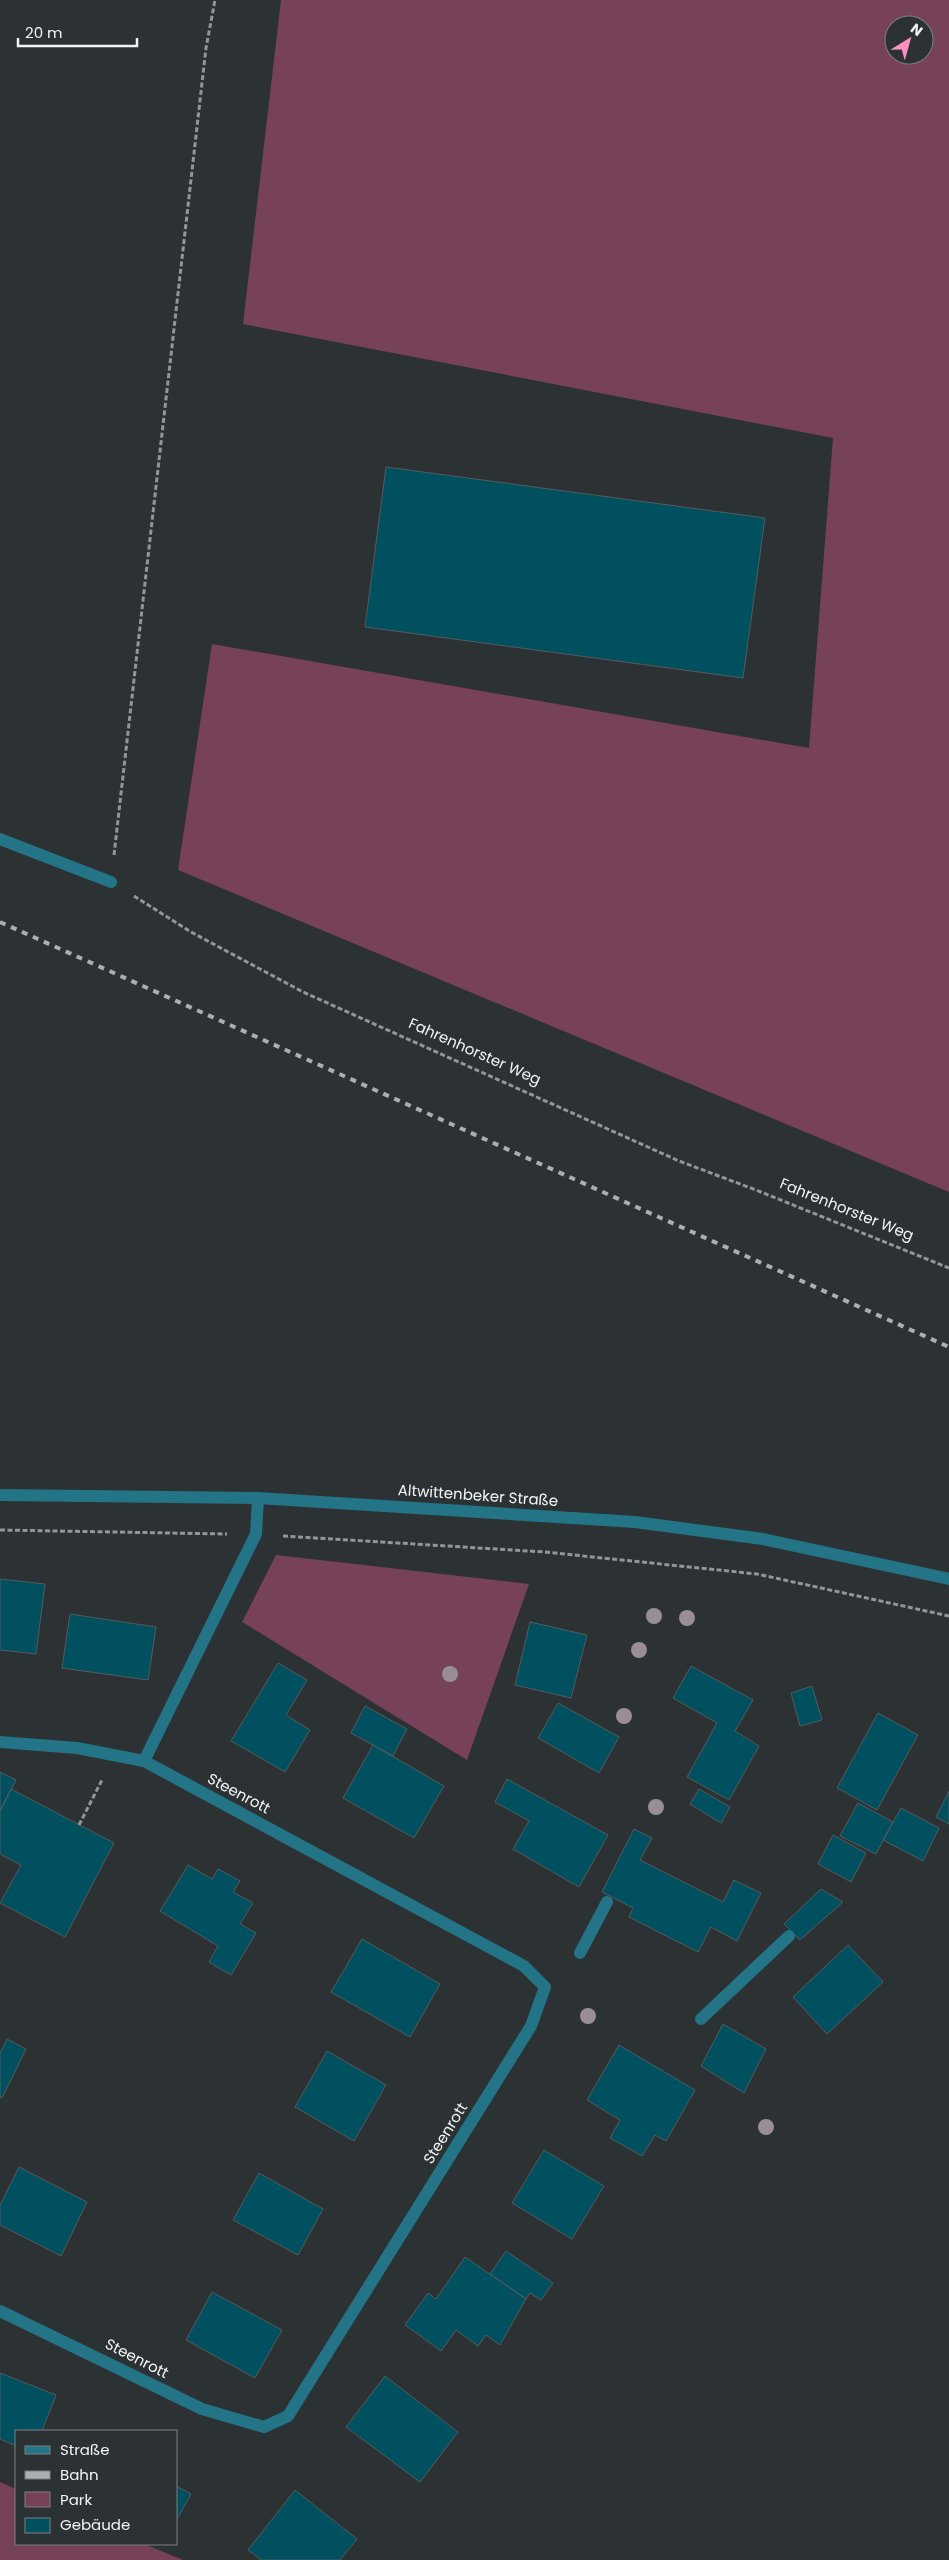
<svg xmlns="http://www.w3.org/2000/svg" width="949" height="2560" font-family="Poppins,sans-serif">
<rect width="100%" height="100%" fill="#2c3233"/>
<!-- green -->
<path fill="#774159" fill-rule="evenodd" d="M281,0H949V1192L178,870L212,644L809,748L833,438L243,324ZM894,25H924V55H894Z
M276,1555L529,1584L467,1760L242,1622Z
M0,2482L16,2489V2544H144L183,2560H0Z"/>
<!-- building -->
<path fill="#00505f" stroke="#555b5d" d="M386,467L765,518L743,678L365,627Z
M0,1579L45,1584L36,1654L0,1650Z
M70,1614L156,1627L148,1680L62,1668Z
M530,1622L587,1635L571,1698L515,1685Z
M278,1663L307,1680L286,1715L310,1730L285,1772L231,1741Z
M691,1666L753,1700L735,1731L759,1746L729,1800L687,1777L717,1723L673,1698Z
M812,1686L822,1720L800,1726L791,1693Z
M558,1703L619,1737L599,1773L538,1738Z
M365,1706L407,1729L393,1756L351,1733Z
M878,1713L918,1735L877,1810L837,1788Z
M373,1745L444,1786L414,1838L343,1798Z
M0,1772L16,1780L0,1811Z
M507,1779L608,1835L579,1887L513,1849L529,1821L495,1802Z
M11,1789L114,1843L65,1937L0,1903L21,1865L0,1854V1811Z
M699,1789L730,1807L721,1823L690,1804Z
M949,1791V1824L936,1817Z
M858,1803L893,1822L876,1854L840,1836Z
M901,1808L939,1828L923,1861L883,1840Z
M634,1829L652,1838L640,1860L723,1902L734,1880L761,1893L737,1941L711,1927L698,1952L629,1917L633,1908L602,1892Z
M833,1835L866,1853L851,1882L818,1864Z
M188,1865L212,1879L218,1869L240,1881L233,1892L253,1903L240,1924L256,1933L231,1975L209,1962L218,1946L160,1911Z
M821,1889L843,1902L800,1940L784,1924Z
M362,1939L440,1984L410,2037L331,1992Z
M848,1945L883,1982L827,2034L793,1997Z
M723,2024L766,2049L744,2093L701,2066Z
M7,2039L26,2049L2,2098L0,2097V2053Z
M619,2045L695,2090L666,2141L655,2135L642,2156L610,2138L620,2120L587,2100Z
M327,2051L386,2085L354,2141L295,2107Z
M544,2150L604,2186L572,2239L512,2203Z
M19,2167L87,2202L61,2256L0,2225V2205Z
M259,2173L323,2209L298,2255L233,2220Z
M506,2251L553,2283L541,2300L530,2293L526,2299L490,2274Z
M465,2257L526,2299L500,2345L486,2335L478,2346L456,2330L441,2351L405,2325L428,2293L436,2299Z
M212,2292L282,2330L255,2378L186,2340Z
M0,2373L56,2395L42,2431H16V2446L0,2439Z
M385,2376L458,2432L420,2482L346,2427Z
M176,2486L191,2494L176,2521Z
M295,2490L357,2539L340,2560H261L248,2550Z"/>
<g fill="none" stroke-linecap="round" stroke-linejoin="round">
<!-- path -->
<path stroke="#919697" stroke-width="3" stroke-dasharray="5 2.5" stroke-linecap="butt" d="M114,855L206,48L215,0
M134,896L191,932L303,992L679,1161L756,1190L949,1268
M0,1530L227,1534
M283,1536L545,1552L757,1574L949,1616
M79,1825L102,1780"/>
<!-- service -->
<path stroke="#247487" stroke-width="12" d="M580,1953L607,1902
M701,2019L789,1936"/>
<!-- minor -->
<path stroke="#247487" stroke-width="12" d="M0,839L111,882
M0,1742L77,1748L144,1761L524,1966L545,1987L531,2026L288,2416L264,2427L202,2409L0,2311
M144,1761L256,1534L258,1498"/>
<!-- tertiary -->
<path stroke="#247487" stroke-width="12" d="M0,1495L258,1498L635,1522L763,1539L949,1579"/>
<!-- rail -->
<path stroke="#aaafb0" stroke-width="4" stroke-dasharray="6 6" stroke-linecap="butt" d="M0,922L949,1347"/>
</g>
<!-- trees -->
<g fill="#988e93">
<circle cx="654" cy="1616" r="8"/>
<circle cx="687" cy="1618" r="8"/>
<circle cx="639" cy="1650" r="8"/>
<circle cx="450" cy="1674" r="8"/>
<circle cx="624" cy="1716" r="8"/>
<circle cx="656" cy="1807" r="8"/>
<circle cx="588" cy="2016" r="8"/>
<circle cx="766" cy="2127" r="8"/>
</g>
<g text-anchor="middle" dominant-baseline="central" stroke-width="4" stroke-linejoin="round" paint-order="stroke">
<!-- street labels -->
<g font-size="15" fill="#f0f4f5" stroke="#2c3233">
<text transform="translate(475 1051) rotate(24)">Fahrenhorster Weg</text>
<text transform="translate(847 1209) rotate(22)">Fahrenhorster Weg</text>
<text transform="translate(478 1495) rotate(4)">Altwittenbeker Straße</text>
<text transform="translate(239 1793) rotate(28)">Steenrott</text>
<text transform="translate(445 2133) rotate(-58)">Steenrott</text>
<text transform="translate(137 2358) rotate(27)">Steenrott</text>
</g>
</g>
<!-- legend -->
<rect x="15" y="2430" width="162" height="115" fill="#2c3233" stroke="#7a8081"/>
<rect x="25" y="2446" width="25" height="8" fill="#247487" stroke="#7a8081"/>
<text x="60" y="2455" font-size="15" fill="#f0f4f5">Straße</text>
<rect x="25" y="2471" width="25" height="8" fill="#aaafb0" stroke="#7a8081"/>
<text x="60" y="2480" font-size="15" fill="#f0f4f5">Bahn</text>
<rect x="25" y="2492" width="25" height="15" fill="#774159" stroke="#7a8081"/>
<text x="60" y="2505" font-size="15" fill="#f0f4f5">Park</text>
<rect x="25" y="2518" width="25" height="15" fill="#00505f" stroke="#7a8081"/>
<text x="60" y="2530" font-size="15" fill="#f0f4f5">Gebäude</text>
<!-- north arrow -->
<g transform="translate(909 40) rotate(37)"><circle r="24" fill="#2c3233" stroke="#7a8081"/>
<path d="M0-4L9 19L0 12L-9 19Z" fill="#fd8ec0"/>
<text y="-8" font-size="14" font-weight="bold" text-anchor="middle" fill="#f0f4f5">N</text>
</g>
<!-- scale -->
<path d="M18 38v8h119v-8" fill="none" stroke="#f0f4f5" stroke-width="2.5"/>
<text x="25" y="38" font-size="15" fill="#f0f4f5" stroke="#2c3233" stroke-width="4" paint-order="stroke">20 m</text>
</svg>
